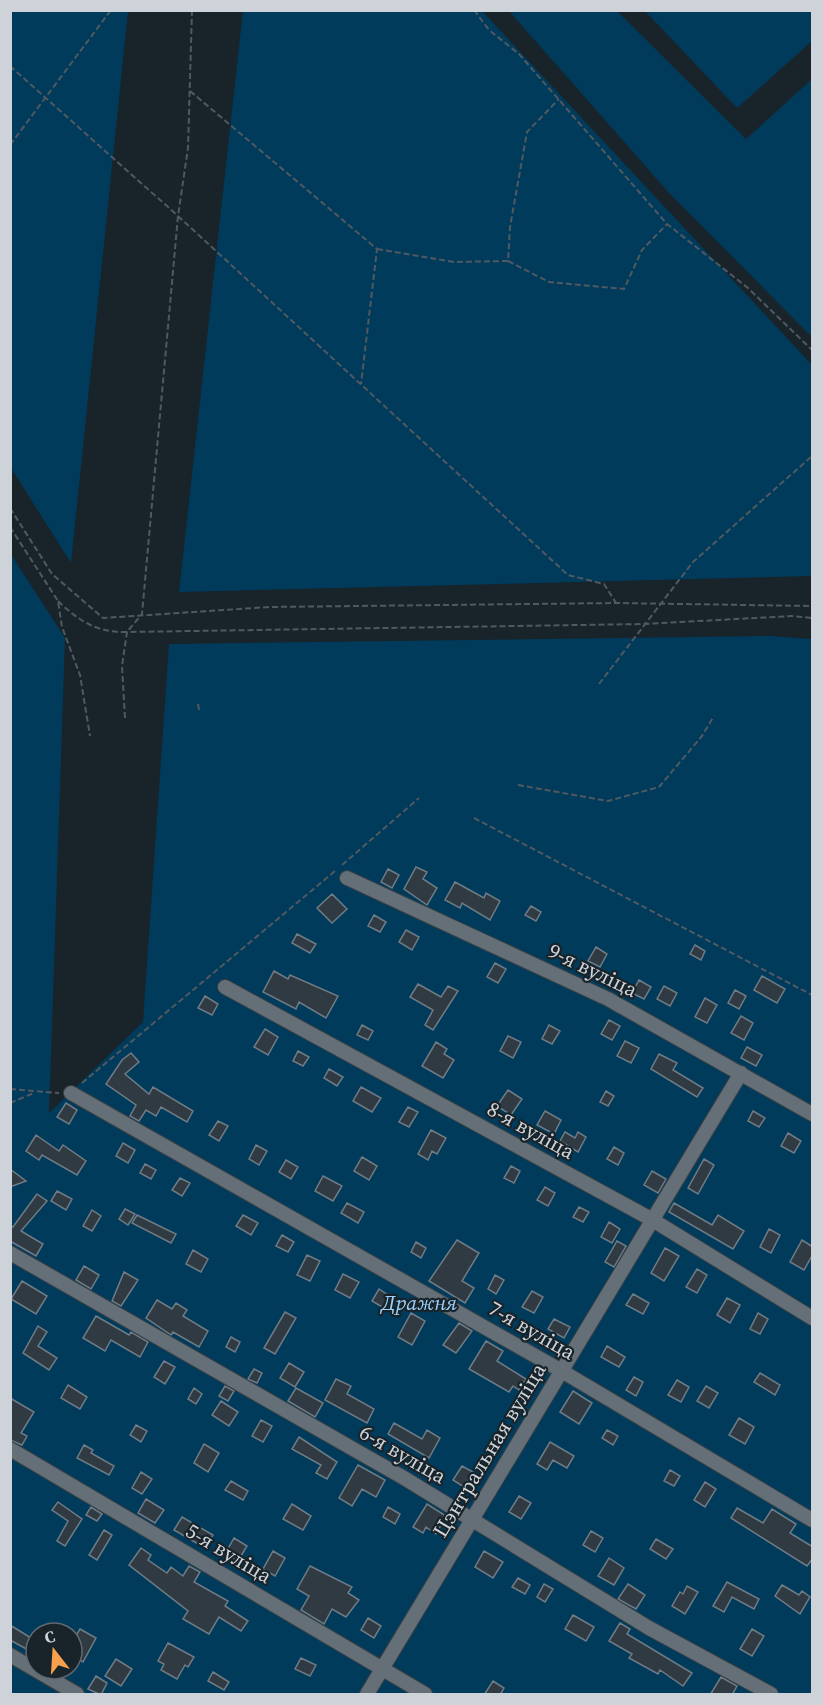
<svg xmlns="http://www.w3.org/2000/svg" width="823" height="1705" font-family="'Source Serif 4',serif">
<rect width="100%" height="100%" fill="#19232a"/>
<!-- green -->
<path fill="#003b5c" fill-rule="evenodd" d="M11,10L128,11L71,563L11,468Z
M243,11H482L812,365V576L179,592Z
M509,11H617L746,139L812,79V337L670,194Z
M645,11H812V41L737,108Z
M10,553L65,638L49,1113L143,1022L169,644L770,636L812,639V1694H11ZM36,1633H72V1669H36Z"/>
<!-- building -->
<path fill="#303a42" stroke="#707c85" stroke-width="1.5" d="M416,867L427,872L423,879L437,888L427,905L404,889Z
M388,869L399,875L392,888L381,882Z
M455,882L484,898L486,893L500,901L490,920L462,903L460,908L445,900Z
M332,894L347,909L332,923L317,908Z
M531,906L541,912L536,921L525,915Z
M374,915L386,922L380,932L368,926Z
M406,930L419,937L412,950L399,942Z
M297,934L316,944L310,953L292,943Z
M695,945L705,951L701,960L690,954Z
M596,947L607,954L600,967L588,961Z
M495,963L506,969L498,983L487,977Z
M274,971L288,979L290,975L338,996L326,1018L299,1002L296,1009L263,992Z
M762,976L785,989L777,1003L754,990Z
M639,980L651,987L644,999L632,993Z
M418,984L441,997L448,986L458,991L433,1030L425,1025L433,1010L410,997Z
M664,986L677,993L670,1006L657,999Z
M735,990L746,996L739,1009L728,1003Z
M205,996L218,1004L212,1015L198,1008Z
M705,998L717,1005L707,1023L695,1017Z
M741,1016L753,1023L744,1040L731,1033Z
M609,1020L620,1026L612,1040L601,1034Z
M362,1025L373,1031L368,1040L357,1035Z
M549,1025L560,1031L552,1044L542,1039Z
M265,1029L278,1037L268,1055L254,1047Z
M508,1036L521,1042L513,1058L500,1051Z
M625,1041L639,1048L631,1063L617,1056Z
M436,1042L447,1049L444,1054L454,1060L443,1078L422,1066Z
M747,1047L762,1055L756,1066L741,1058Z
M298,1051L309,1057L303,1066L293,1061Z
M131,1053L139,1062L125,1074L149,1094L153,1087L193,1111L187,1122L161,1107L156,1116L146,1110L139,1121L130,1116L136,1105L106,1084L122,1060Z
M659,1054L677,1063L673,1070L703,1088L697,1097L651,1069Z
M329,1069L343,1077L337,1086L324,1078Z
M361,1087L381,1098L372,1112L353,1101Z
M508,1090L522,1099L511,1115L497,1106Z
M606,1091L614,1096L608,1106L600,1102Z
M66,1103L77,1110L69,1124L57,1117Z
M408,1107L418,1112L409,1127L399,1122Z
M545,1111L561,1120L554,1134L537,1125Z
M753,1111L765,1118L759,1127L748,1121Z
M218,1121L228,1126L219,1141L209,1135Z
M431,1130L446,1138L437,1154L432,1151L428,1160L418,1154Z
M565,1132L575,1138L578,1132L586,1137L578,1152L560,1141Z
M788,1133L801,1141L794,1153L781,1146Z
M36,1135L59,1151L63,1145L86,1161L77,1175L42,1155L39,1160L26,1151Z
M123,1143L135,1150L128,1163L116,1156Z
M256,1145L267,1151L259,1165L249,1159Z
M614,1147L624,1153L618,1165L607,1159Z
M362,1157L377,1166L369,1180L354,1171Z
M704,1159L714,1165L698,1194L688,1188Z
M286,1160L298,1167L291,1179L279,1172Z
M145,1164L156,1170L151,1179L140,1173Z
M511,1166L520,1171L514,1183L504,1178Z
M10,1169L26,1181L10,1187Z
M652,1171L666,1179L658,1193L644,1185Z
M323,1176L342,1186L333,1201L315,1191Z
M180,1178L190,1183L182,1196L172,1190Z
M545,1187L555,1193L548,1206L537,1200Z
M57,1191L72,1199L66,1210L51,1201Z
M37,1194L47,1201L21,1231L43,1244L36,1256L10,1241V1225L13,1227Z
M347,1203L364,1212L358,1223L341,1213Z
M674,1203L712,1225L718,1215L744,1231L733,1249L669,1212Z
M579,1207L589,1212L583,1222L573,1217Z
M125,1209L135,1214L128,1225L119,1219Z
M92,1210L101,1216L92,1231L83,1226Z
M137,1215L176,1234L171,1243L132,1223Z
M243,1215L258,1223L251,1235L236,1226Z
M609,1222L620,1229L612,1243L601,1237Z
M769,1229L780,1235L771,1253L760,1247Z
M282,1235L294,1242L288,1252L276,1246Z
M457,1240L479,1253L462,1281L474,1288L465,1303L429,1281Z
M802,1240L813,1247V1254L804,1270L790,1262Z
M617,1241L626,1246L614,1267L605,1262Z
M416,1242L426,1248L421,1258L411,1252Z
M665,1248L679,1256L664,1281L651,1273Z
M193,1250L208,1259L201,1272L186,1264Z
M307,1255L320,1261L310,1281L297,1275Z
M84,1266L99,1275L91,1289L76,1280Z
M697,1269L707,1275L697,1293L686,1287Z
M124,1272L138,1280L121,1306L112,1301Z
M343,1274L359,1282L350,1298L335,1290Z
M495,1275L504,1280L496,1294L488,1289Z
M22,1281L47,1296L36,1314L11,1299Z
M379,1289L391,1297L384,1308L372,1301Z
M532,1291L543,1297L534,1313L522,1307Z
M633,1294L649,1303L643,1314L626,1305Z
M727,1298L740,1305L730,1323L717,1315Z
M157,1300L172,1309L176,1303L187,1310L183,1316L208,1331L199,1347L173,1332L171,1335L146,1318Z
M285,1312L296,1318L275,1354L264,1348Z
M411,1313L425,1321L412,1345L398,1337Z
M758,1313L768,1319L760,1334L750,1329Z
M96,1316L129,1335L131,1332L148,1342L140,1357L111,1340L105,1351L83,1338Z
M554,1319L570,1327L564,1338L548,1329Z
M459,1323L472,1331L456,1353L443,1345Z
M38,1326L47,1332L38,1346L57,1358L49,1370L23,1353Z
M231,1337L240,1342L235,1352L226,1347Z
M486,1341L503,1351L497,1361L526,1379L519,1390L513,1386L509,1392L469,1369Z
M607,1346L625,1357L619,1367L601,1357Z
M164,1361L175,1367L165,1384L154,1377Z
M289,1363L304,1372L295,1387L280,1378Z
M254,1369L262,1373L257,1383L248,1379Z
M760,1373L780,1385L775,1395L754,1382Z
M634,1377L643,1382L636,1396L626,1390Z
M336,1379L351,1386L347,1394L374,1409L367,1423L325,1400Z
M677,1380L689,1387L681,1402L668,1395Z
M68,1385L87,1397L80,1409L61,1398Z
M225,1386L234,1391L228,1401L219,1396Z
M706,1386L718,1393L709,1408L697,1401Z
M194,1388L202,1394L196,1404L188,1399Z
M296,1388L323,1403L315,1417L288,1401Z
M573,1391L592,1403L579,1424L560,1412Z
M10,1398L34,1412L21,1433L27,1436L22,1445L10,1440Z
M221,1401L238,1412L229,1426L212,1415Z
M739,1418L754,1427L745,1444L729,1435Z
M261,1420L272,1426L263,1442L252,1436Z
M394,1423L422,1439L427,1430L440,1438L429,1458L388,1434Z
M136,1425L147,1431L141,1442L130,1435Z
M607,1430L618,1436L613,1445L602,1438Z
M299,1437L337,1462L327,1479L316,1473L321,1465L292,1449Z
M550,1442L574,1456L567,1468L553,1460L547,1470L537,1464Z
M204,1444L219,1453L208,1472L194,1463Z
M84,1445L93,1450L91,1453L114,1466L109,1475L77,1458Z
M358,1465L385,1480L376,1497L362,1489L352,1506L339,1498Z
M462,1466L473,1472L464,1487L453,1480Z
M670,1470L680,1476L674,1486L664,1481Z
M141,1472L152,1479L142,1494L132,1488Z
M231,1481L248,1491L243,1500L225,1490Z
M705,1482L716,1489L705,1507L694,1500Z
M519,1496L531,1503L521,1519L509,1512Z
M146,1499L164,1510L155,1523L138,1513Z
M58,1502L82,1519L65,1546L57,1541L68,1521L52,1510Z
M292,1504L311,1516L303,1530L283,1519Z
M427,1504L446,1516L436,1534L426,1527L423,1533L413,1527Z
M91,1507L102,1514L97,1521L86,1515Z
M388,1507L400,1514L395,1524L383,1517Z
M737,1508L763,1523L772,1509L796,1524L790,1533L813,1547V1558L807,1566L731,1518Z
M182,1517L213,1535L205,1548L174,1530Z
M104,1530L112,1535L97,1560L89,1555Z
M591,1531L603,1538L595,1552L583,1545Z
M234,1538L247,1546L238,1561L225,1554Z
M656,1539L673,1549L666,1559L650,1549Z
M141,1548L151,1555L148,1560L167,1573L171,1567L183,1576L189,1566L200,1572L194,1582L228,1601L225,1606L248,1621L241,1631L219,1617L209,1634L183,1619L188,1611L129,1565Z
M273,1551L285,1558L275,1576L263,1569Z
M484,1551L503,1562L493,1578L475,1567Z
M609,1558L624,1568L614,1585L598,1576Z
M310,1566L352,1587L348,1593L359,1600L346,1617L332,1609L324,1624L301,1610L309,1596L297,1589Z
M518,1578L530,1585L525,1594L512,1587Z
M727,1582L759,1599L754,1609L732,1597L724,1612L713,1606Z
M544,1584L553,1589L545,1602L537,1597Z
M628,1584L645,1595L636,1609L618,1599Z
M782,1585L799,1595L802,1591L810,1597L800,1614L775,1596Z
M687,1586L698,1592L685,1614L672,1606L680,1592L683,1594Z
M573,1615L594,1627L586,1641L565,1629Z
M368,1618L381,1626L374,1638L361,1630Z
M620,1623L630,1629L627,1634L692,1673L683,1686L660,1670L658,1674L629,1658L632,1654L609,1641Z
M10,1625L36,1641L30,1651L10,1640Z
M80,1629L96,1638L83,1662L72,1656V1634L76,1636Z
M752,1629L764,1636L752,1656L740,1649Z
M168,1643L194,1657L188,1667L185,1665L177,1679L161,1670L164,1664L158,1661Z
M301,1658L316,1665L310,1676L295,1669Z
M116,1659L132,1669L121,1686L105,1676Z
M213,1672L229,1682L224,1690L208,1681Z
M96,1676L107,1683L101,1695L88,1689Z
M721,1677L737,1686L732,1695H710Z
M493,1681L504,1688L500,1695H484Z"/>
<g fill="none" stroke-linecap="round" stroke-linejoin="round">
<defs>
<path id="minor" d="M347,878L608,999L812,1114
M225,987L651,1219L812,1318
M71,1093L560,1370L812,1520
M10,1253L404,1478L649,1628L771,1694
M10,1449L425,1694
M10,1655L77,1694
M367,1694L741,1073"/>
</defs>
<!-- minor casing -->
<use href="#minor" stroke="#384045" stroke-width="16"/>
<!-- path -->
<path stroke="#505960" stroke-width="2" stroke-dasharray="6 3" stroke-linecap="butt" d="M474,10L489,30L519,54L667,224L748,288L812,350
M10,66L178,216L568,575L604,584L616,603
M190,91L377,249L361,384
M10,145L111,10
M377,249L454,262L508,261L510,227L527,132L559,99
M508,261L549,282L624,289L642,250L667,224
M10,508L52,574L103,618L269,607L616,603L812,606
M10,527L58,601L62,627L80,675L90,736
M58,601C79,621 97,633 127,632L142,614L178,216L188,148L192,10
M599,684L693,562L812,456
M198,704L199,710
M125,718L122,666L127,632L644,624L792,616L812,618
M518,785L608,801L659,787L702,736L714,716
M474,818L812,995
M342,865L419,798
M82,1083L335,871
M10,1089L59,1093
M10,1103L34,1093"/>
<!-- minor -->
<use href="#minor" stroke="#646f78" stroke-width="14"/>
</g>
<g text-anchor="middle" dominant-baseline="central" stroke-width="4.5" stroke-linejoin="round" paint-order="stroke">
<!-- street labels -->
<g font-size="21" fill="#cdd3d8" stroke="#19232a">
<text transform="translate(593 970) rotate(26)">9-я вуліца</text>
<text transform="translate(531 1130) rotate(29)">8-я вуліца</text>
<text transform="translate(532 1330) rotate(30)">7-я вуліца</text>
<text transform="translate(489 1450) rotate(-59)">Цэнтральная вуліца</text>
<text transform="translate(403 1454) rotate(30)">6-я вуліца</text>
<text transform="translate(229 1553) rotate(31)">5-я вуліца</text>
</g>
<!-- park labels -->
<g font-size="21" font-style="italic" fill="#99d0fa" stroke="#19232a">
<text x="419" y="1302">Дражня</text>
</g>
</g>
<!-- border -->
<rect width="823" height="1705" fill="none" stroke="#cdd3d8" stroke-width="24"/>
<!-- north arrow -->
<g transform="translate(54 1651) rotate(343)"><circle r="28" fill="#19232a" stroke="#616970" stroke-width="1.5"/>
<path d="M0-4.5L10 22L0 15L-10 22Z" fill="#f8a04b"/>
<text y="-9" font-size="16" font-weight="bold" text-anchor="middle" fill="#cdd3d8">С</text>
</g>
</svg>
